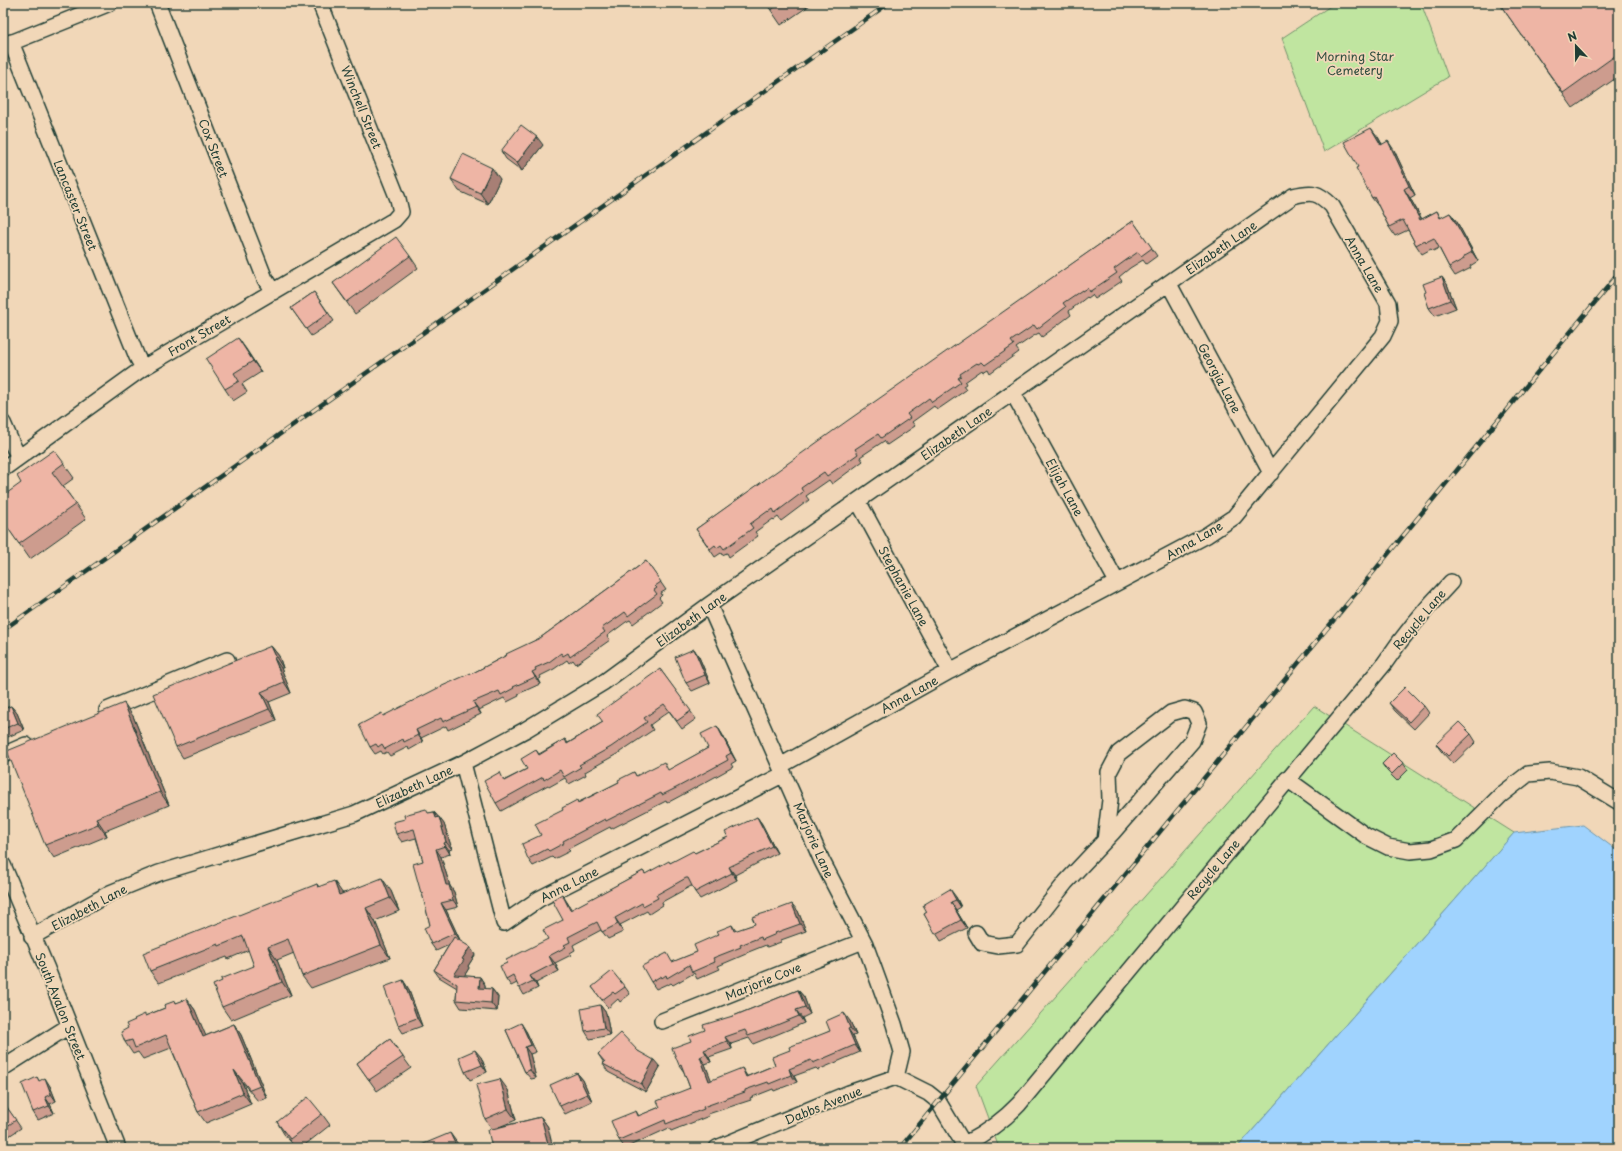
<svg xmlns="http://www.w3.org/2000/svg" width="1622" height="1151" font-family="'Playpen Sans',sans-serif">
<rect width="100%" height="100%" fill="#f1d7b8"/>
<filter id="ink" filterUnits="userSpaceOnUse"><feTurbulence type="fractalNoise" baseFrequency=".025" numOctaves="2"/><feDisplacementMap in="SourceGraphic" scale="8" xChannelSelector="R" yChannelSelector="G"/><feConvolveMatrix kernelMatrix="1 2 1 2 8 2 1 2 1" color-interpolation-filters="sRGB"/></filter>
<g filter="url(#ink)">
<!-- green -->
<path fill="#c0e5a0" stroke="#70916a" d="M1335,3H1421L1448,77L1324,152L1282,38Z
M1314,706L1514,833L1237,1148H999L976,1086Z"/>
<!-- water -->
<path fill="#a0d3fe" stroke="#6c97ad" d="M1583,825L1619,852V1148H1237L1514,833Z"/>
<g fill="none" stroke-linecap="round" stroke-linejoin="round">
<defs>
<path id="minor" d="M157,3L265,279L273,292
M11,42L137,357L143,368
M3,46L110,3
M1169,284L1271,473
M1013,393L1117,582
M3,423L13,446L19,457
M3,469L143,368L394,220L401,212L398,199L320,3
M858,501L950,671
M709,605L822,861L865,944L894,1024L902,1052L896,1077
M107,710L227,660
M3,755L26,745
M463,763L504,923L539,899L784,774
M1287,779L1366,836L1388,847L1410,851L1431,849L1456,840L1501,795L1528,774L1550,772L1578,777L1619,802
M3,865L47,969L118,1148
M976,933L982,943L998,946L1017,944L1066,882L1113,832L1192,741L1199,723L1194,712L1185,709L1171,713L1119,753L1109,772L1110,800L1105,841
M32,937L110,893L159,873L354,814L463,763L525,730L604,682L709,605L1293,196C1312,191 1318,192 1332,206L1388,303L1390,321L1383,336L1234,517L1207,535L950,671L780,766
M662,1021L863,941
M3,1068L69,1026
M965,1144C986,1133 1003,1121 1019,1104L1384,664C1404,634 1426,608 1451,582
M717,1148L849,1093L896,1077L928,1093L938,1101L966,1148"/>
</defs>
<!-- minor casing -->
<use href="#minor" stroke="#1f3d34" stroke-width="18"/>
<!-- minor -->
<use href="#minor" stroke="#f1d7b8" stroke-width="15"/>
<defs>
<path id="rail" d="M3,630L889,3
M900,1148L1619,273"/>
</defs>
<!-- rail casing -->
<use href="#rail" stroke="#1f3d34" stroke-width="4.5"/>
<!-- rail -->
<use href="#rail" stroke="#f1d7b8" stroke-width="3" stroke-dasharray="9" stroke-linecap="butt"/>
</g>
<!-- wall -->
<path fill="#cd9c8e" stroke="#1f3d34" d="M766,3H813L781,25Z
M1499,3H1619V76L1573,108Z
M1378,137L1382,144L1394,150L1415,195L1410,198L1422,219L1437,211L1441,218L1450,213L1457,222L1478,261L1470,266L1471,268L1455,276L1449,267L1439,248L1433,251L1431,249L1422,254L1416,245L1408,230L1395,236L1389,227L1379,207L1372,198L1358,167Z
M543,145L522,171L506,159L501,151Z
M451,179H500L488,204L459,191Z
M1133,221L1157,256L1146,264L1143,260L1130,268L1119,277L1122,281L1095,299L1092,295L1088,298L1087,297L1069,311L1071,315L1042,337L1039,333L1035,335L1016,348L1019,352L990,373L988,369L983,372L982,370L965,382L966,384L963,386L966,390L937,410L934,406L930,409L912,422L915,426L887,445L884,441L860,457L863,461L832,484L829,480L806,496L809,500L781,521L778,517L774,520L773,519L755,532L758,536L729,557L727,553L722,555L721,553L715,557L696,529Z
M410,256L418,268L355,314L333,283Z
M1447,284L1456,308L1435,316L1429,308Z
M314,292L334,321L311,336L291,308Z
M238,338L261,372L242,384L247,392L233,401L225,389Z
M54,450L74,478L63,486L86,519L30,559L3,521L21,483Z
M646,561L666,590L661,593L662,595L659,598L662,602L633,624L630,620L626,622L607,636L610,640L576,664L573,660L569,663L567,660L554,669L540,676L541,678L538,680L540,684L518,694L519,696L507,702L504,698L479,710L481,714L448,730L446,726L421,738L423,742L409,750L408,747L390,756L387,752L383,754L381,751L375,754L370,747L384,716L471,674L540,638Z
M271,646L279,656L283,668H281L291,693L269,702L276,720L183,758L176,747Z
M694,649L699,657L710,683L692,691L686,683Z
M660,669L696,719L682,729L669,711L650,725L653,730L617,754L585,772L586,775L569,784L565,778L549,787L548,785L501,811L496,803L505,780L527,769L536,750L539,754L565,739L568,743L603,722Z
M1389,703L1424,706L1429,713L1414,729L1395,711Z
M11,706L17,713L24,730L3,739V709Z
M133,716L169,805L105,831L107,836L54,858L45,845Z
M717,726L722,734L736,761L731,764L733,767L682,795L667,803L666,801L611,829L610,827L568,849L570,851L554,859L552,857L533,866L528,859L541,835L563,810L619,782L634,772L636,776L669,770L708,748Z
M1471,734L1476,742L1453,764L1441,751L1436,744Z
M1403,763L1408,770L1397,781L1387,771L1382,764Z
M434,812L444,824L452,849L449,850L450,854L441,857L450,886L454,892L458,907L446,910L460,940L459,941L470,947L475,955L468,966L469,968L464,976L480,977L485,985V989H492L498,997L497,1011L461,1008L456,1000L457,988L439,977L434,970L449,945L436,951L431,944L430,925L423,896L421,893L423,861L416,838L402,842L396,834L429,813Z
M757,817L762,824L777,853L735,875L737,880L700,899L695,892L692,886H691L662,902L663,905L649,914L647,911L620,925L623,932L608,939L601,930L573,945L575,950L570,953L571,955L555,963L559,971L536,983L538,988L524,995L517,983L511,986L506,979L548,939L563,920L567,902L571,910L643,871L646,874L670,863L695,853L728,837Z
M317,884L319,887L343,893L391,891L399,911L375,921L390,958L311,988L302,976L294,953L277,960L291,995L231,1020L222,1007L254,966L249,950L228,959L227,957L159,983L150,971Z
M956,897L961,907L956,910L967,928L941,941L924,914Z
M798,911L806,931L781,940V942L767,947L766,945L746,953V954L718,966L720,969L697,979L694,973L673,985L671,983L668,985L667,984L656,989L651,982L673,962L697,952L719,934L732,925L736,931L755,924L768,912L769,913Z
M403,980L408,988L422,1026L403,1033L398,1025Z
M592,987H625L630,994L620,1002L618,999L608,1008Z
M798,990L804,997L810,1014L802,1018L804,1023L778,1034L753,1044L749,1038L731,1044L732,1049L709,1057L711,1062L705,1064L711,1081L748,1076L775,1065L790,1050L830,1031L850,1021L856,1035L853,1036L860,1052L818,1070L816,1068L794,1076L797,1082L774,1091L773,1089L750,1098L751,1100L708,1114L709,1116L671,1131L669,1128L625,1148L619,1140L636,1111L639,1116L660,1107L690,1088L684,1072L679,1065L691,1041L705,1030L736,1015Z
M187,999L195,1010L205,1036L234,1024L241,1035L267,1098L258,1101L242,1082L251,1104L206,1123L198,1112L171,1048L143,1059L138,1052L133,1054L125,1042L128,1028L135,1020L165,1008L175,1001L177,1003Z
M600,1005L606,1013L610,1035L590,1039L585,1031Z
M506,1030L526,1031L536,1052L530,1054L536,1078L531,1079L525,1072Z
M390,1039L411,1068L377,1091L357,1063Z
M638,1051L660,1067L646,1092L608,1072L603,1064L604,1063L598,1054Z
M481,1057L487,1072L470,1080L465,1072Z
M577,1073L583,1080L592,1101L565,1114L560,1106Z
M37,1077L39,1081L50,1086L56,1101L50,1104L54,1113L38,1120L33,1112Z
M508,1090L516,1120L499,1127L541,1117L548,1127L492,1129L485,1119Z
M6,1106L21,1128L3,1140V1108Z
M322,1114L330,1125L301,1148H296L284,1134L277,1122Z"/>
<!-- shaded-wall -->
<path fill="#a77f74" stroke="#1f3d34" d="M1371,128L1378,137L1387,154L1381,145Z
M537,137L543,145L522,171L517,163Z
M1388,141L1394,150L1415,195L1409,186Z
M492,168L500,179L488,204L480,193Z
M1404,189L1410,198L1427,229L1420,220Z
M1450,213L1457,222L1478,261L1472,252Z
M1442,277L1447,284L1456,308L1450,300Z
M238,338L246,349L261,372L253,361Z
M271,646L279,656L283,668L276,657Z
M694,649L699,657L710,683L705,675Z
M274,658L281,668L291,693L284,682Z
M532,672L538,680L540,684L535,677Z
M261,692L269,702L276,720L269,709Z
M473,702L479,710L481,714L476,707Z
M124,703L133,716L169,805L160,792Z
M11,706L17,713L24,730L18,723Z
M717,726L722,734L736,761L731,753Z
M416,730L421,738L423,742L418,735Z
M434,812L440,819L436,818Z
M439,817L444,824L452,849L446,842Z
M757,817L762,824L777,853L772,846Z
M96,818L105,831L107,836L98,824Z
M444,843L449,850L450,854L445,846Z
M436,849L441,857L450,886L454,892L458,907L453,900L446,885Z
M729,867L735,875L737,880L732,873Z
M382,878L391,891L399,911L390,898Z
M334,881L343,894L339,895Z
M950,889L956,897L961,907L956,900Z
M562,894L567,902L576,917L570,910Z
M951,902L956,910L967,928L961,920Z
M441,903L446,910L460,940L455,933Z
M792,904L798,911L806,931L800,924Z
M366,908L375,921L390,958L381,945Z
M615,918L620,925L623,932L618,924Z
M268,947L277,960L291,995L282,982Z
M470,947L475,955L468,966L469,968L460,983L454,975L462,959Z
M549,956L555,963L559,971L553,964Z
M530,976L536,983L538,988L533,981Z
M480,977L485,985V996L479,988Z
M403,980L408,988L422,1026L417,1018Z
M492,989L498,997L497,1011L491,1003Z
M798,990L804,997L810,1014L805,1007Z
M187,999L195,1010L211,1048L203,1037Z
M600,1005L606,1013L610,1035L604,1028Z
M796,1010L802,1018L804,1023L799,1016Z
M844,1013L850,1021L856,1035L850,1028Z
M521,1023L526,1031L536,1052L531,1045Z
M234,1024L241,1035L267,1098L260,1086Z
M848,1029L853,1036L860,1052L855,1045Z
M725,1037L731,1044L732,1049L727,1041Z
M525,1047L530,1054L536,1078L530,1070Z
M475,1050L481,1057L487,1072L482,1065Z
M704,1050L709,1057L711,1062L706,1054Z
M700,1057L705,1064L715,1089L709,1081Z
M654,1060L660,1067L646,1092L641,1084Z
M742,1068L747,1076L751,1084L746,1077Z
M789,1069L794,1076L797,1082L791,1075Z
M234,1070L242,1082L251,1104L243,1093Z
M577,1073L583,1080L592,1101L587,1094Z
M45,1078L50,1086L56,1101L51,1094Z
M500,1079L508,1090L516,1120L508,1109Z
M45,1097L50,1104L54,1113L49,1106Z
M541,1117L548,1127L553,1148H549Z
M450,1133L458,1144L460,1148H457Z"/>
<!-- building -->
<path fill="#eeb5a5" stroke="#1f3d34" d="M766,3H781L771,10Z
M1499,3H1619V53L1563,93Z
M521,125L537,137L517,163L501,151Z
M1371,128L1381,145L1388,141L1409,186L1404,189L1420,220L1437,211L1440,218L1450,213L1472,252L1463,257L1464,259L1449,267L1434,238L1426,242L1425,240L1416,245L1403,220L1389,227L1374,197L1372,198L1363,181L1356,168L1358,167L1344,142Z
M463,154L492,168L480,193L451,179Z
M1133,221L1152,248L1141,256L1138,252L1125,261L1114,269L1117,273L1089,292L1087,288L1082,291V290L1063,303L1066,307L1037,329L1034,325L1030,328L1011,341L1014,345L985,365L982,362L978,364L977,363L960,374L961,376L958,378L961,382L932,402L929,398L925,401L907,414L910,418L881,438L878,434L855,449L858,454L827,476L824,472L801,488L803,492L775,513L773,509L769,512L768,511L750,524L753,528L724,549L721,545L717,548L715,545L710,549L696,529L847,421Z
M396,237L410,256L347,302L333,283Z
M1442,277L1450,300L1429,308L1424,293L1426,292L1423,284Z
M314,292L328,313L306,329L291,308Z
M238,338L253,361L234,373L239,381L225,389L206,359Z
M54,450L64,463L52,472L76,504L19,544L3,521V496L21,483L17,476Z
M646,561L661,582L655,586L657,588L654,590L657,594L628,616L625,612L621,615L602,628L605,632L570,657L568,653L563,656L561,653L549,662L535,668L536,670L532,672L535,677L513,687L514,688L501,695L499,691L473,702L476,707L443,722L441,718L416,730L418,735L404,742L403,739L385,749L382,744L378,747L376,744L370,747L359,725L382,713L383,716L440,687L471,673V674L507,655L506,654L540,638Z
M271,646L276,657L274,658L284,682L261,692L269,709L176,747L153,694Z
M694,649L705,675L686,683L675,657Z
M660,669L691,711L677,721L664,704L644,718L647,722L611,747L579,765L581,767L564,777L560,770L544,780L543,777L496,803L484,781L500,772L504,781L527,769L521,759L536,750L539,755L565,739L567,744L603,722L597,714Z
M1405,687L1424,706L1409,722L1389,703Z
M124,703L160,792L96,818L98,824L45,845L7,751Z
M11,706L18,723L3,729V709Z
M1459,722L1471,734L1448,756L1436,744Z
M717,726L731,753L726,756L728,760L676,788L662,795L661,793L606,821L605,819L563,841L564,843L549,851L547,849L528,859L522,844L541,835L535,824L563,810L562,808L577,800L578,803L619,782L618,780L634,772L636,776L664,762L668,770L708,748L701,734Z
M1393,753L1403,763L1392,774L1382,764Z
M426,809L428,813L434,812L436,818L439,817L446,842L444,843L445,846L436,849L446,885H449L453,900L441,903L455,933L431,944L424,928L430,925L422,893H421L413,864L423,861L414,829L396,834L393,822L405,819L404,815Z
M757,817L772,846L729,867L732,873L695,892L688,878H686L656,895L658,898L643,906L642,903L615,918L618,924L602,932L597,922L568,937L570,942L564,945L566,947L549,956L553,964L530,976L533,981L519,988L513,975L506,979L500,966L507,963L506,960L548,939L543,930L563,920L552,900L562,894L570,910L643,871L645,874L669,861L670,863L693,851L695,853L728,837L725,832Z
M382,878L390,898L366,908L381,945L302,976L288,939L268,947L282,982L222,1007L213,985L222,981L221,979L254,966L243,936L219,946L218,944L150,971L143,953L317,884L318,887L334,881L339,895Z
M950,889L956,900L951,902L961,920L935,934L924,914L927,912L923,905Z
M792,904L800,924L775,933L776,934L762,940L761,937L740,945L741,947L713,958L715,962L692,972L689,965L667,978L666,975L662,978L661,976L651,982L642,966L667,953L672,962L697,952L694,945L719,934L717,931L732,925L734,931L755,924L752,917L768,912V913Z
M454,937L470,947L462,959L464,960L454,975L480,977L479,988L492,989L491,1003L456,1000L457,984L434,970Z
M612,971L625,987L615,994L613,992L602,1000L592,987Z
M403,980L417,1018L398,1025L384,987Z
M798,990L805,1007L796,1010L799,1016L772,1027L748,1036L745,1030L725,1037L727,1041L704,1050L706,1054L700,1057L709,1081L742,1068L746,1077L775,1065L772,1057L790,1050L789,1047L830,1031L826,1021L844,1013L850,1028L848,1029L855,1045L813,1063L811,1060L789,1069L791,1075L769,1084L768,1082L745,1090V1092L703,1107L704,1109L666,1124L665,1120L619,1140L611,1121L636,1111L638,1116L660,1107L657,1101L690,1088L681,1064L679,1065L672,1048L691,1041L689,1036L705,1030L703,1025L736,1015Z
M187,999L203,1037L234,1024L260,1086L250,1090L234,1070L243,1093L198,1112L166,1035L135,1048L132,1040L125,1042L121,1032L128,1028L126,1024L135,1020L134,1019L145,1014V1016L165,1008L164,1005L175,1001L176,1003Z
M600,1005L604,1028L585,1031L581,1009Z
M521,1023L531,1045L525,1047L530,1070L525,1072L506,1030Z
M621,1033L638,1051L654,1060L641,1084L603,1064L605,1062L598,1054Z
M390,1039L403,1057L369,1080L357,1063Z
M475,1050L482,1065L465,1072L459,1057Z
M577,1073L587,1094L560,1106L550,1085Z
M37,1077L39,1081L45,1078L51,1094L45,1097L49,1106L33,1112L22,1084Z
M500,1079L508,1109L485,1119L476,1085Z
M308,1097L322,1114L290,1139L277,1122Z
M6,1106L16,1120L3,1129V1108Z
M541,1117L549,1148H492L488,1130Z
M450,1133L457,1148H414Z"/>
</g>
<g text-anchor="middle" dominant-baseline="central" stroke-width="3.5" stroke-linejoin="round" paint-order="stroke">
<!-- park labels -->
<g font-size="12" fill="#2f4e3f" stroke="#f1d7b8">
<text x="1355" y="56">Morning Star<tspan x="1355" dy="14">Cemetery</tspan></text>
</g>
<!-- street labels -->
<g font-size="12" fill="#1f3d34" stroke="#f1d7b8">
<text transform="translate(362 107) rotate(68)">Winchell Street</text>
<text transform="translate(214 148) rotate(69)">Cox Street</text>
<text transform="translate(76 205) rotate(68)">Lancaster Street</text>
<text transform="translate(1221 247) rotate(-35)">Elizabeth Lane</text>
<text transform="translate(1365 264) rotate(60)">Anna Lane</text>
<text transform="translate(199 335) rotate(-30)">Front Street</text>
<text transform="translate(1220 378) rotate(62)">Georgia Lane</text>
<text transform="translate(956 433) rotate(-35)">Elizabeth Lane</text>
<text transform="translate(1065 487) rotate(61)">Elijah Lane</text>
<text transform="translate(1194 540) rotate(-30)">Anna Lane</text>
<text transform="translate(904 586) rotate(61)">Stephanie Lane</text>
<text transform="translate(691 619) rotate(-36)">Elizabeth Lane</text>
<text transform="translate(1419 619) rotate(-50)">Recycle Lane</text>
<text transform="translate(909 694) rotate(-29)">Anna Lane</text>
<text transform="translate(414 786) rotate(-25)">Elizabeth Lane</text>
<text transform="translate(814 840) rotate(66)">Marjorie Lane</text>
<text transform="translate(1213 869) rotate(-50)">Recycle Lane</text>
<text transform="translate(569 884) rotate(-27)">Anna Lane</text>
<text transform="translate(89 907) rotate(-28)">Elizabeth Lane</text>
<text transform="translate(763 981) rotate(-22)">Marjorie Cove</text>
<text transform="translate(61 1006) rotate(68)">South Avalon Street</text>
<text transform="translate(823 1105) rotate(-22)">Dabbs Avenue</text>
</g>
</g>
<!-- margin -->
<rect width="1622" height="1151" fill="none" stroke="#f1d7b8" stroke-width="16"/>
<rect x="8" y="8" width="1606" height="1135" fill="none" stroke="#1f3d34" stroke-width="1.5" filter="url(#ink)"/>
<!-- north arrow -->
<g transform="translate(1576 46) rotate(338)" stroke="#f1d7b8" stroke-width="3" paint-order="stroke">
<path d="M0-3L7 15L0 10L-7 15Z" fill="#1f3d34"/>
<text y="-6" font-size="11" font-weight="bold" text-anchor="middle" fill="#1f3d34">N</text>
</g>
</svg>
